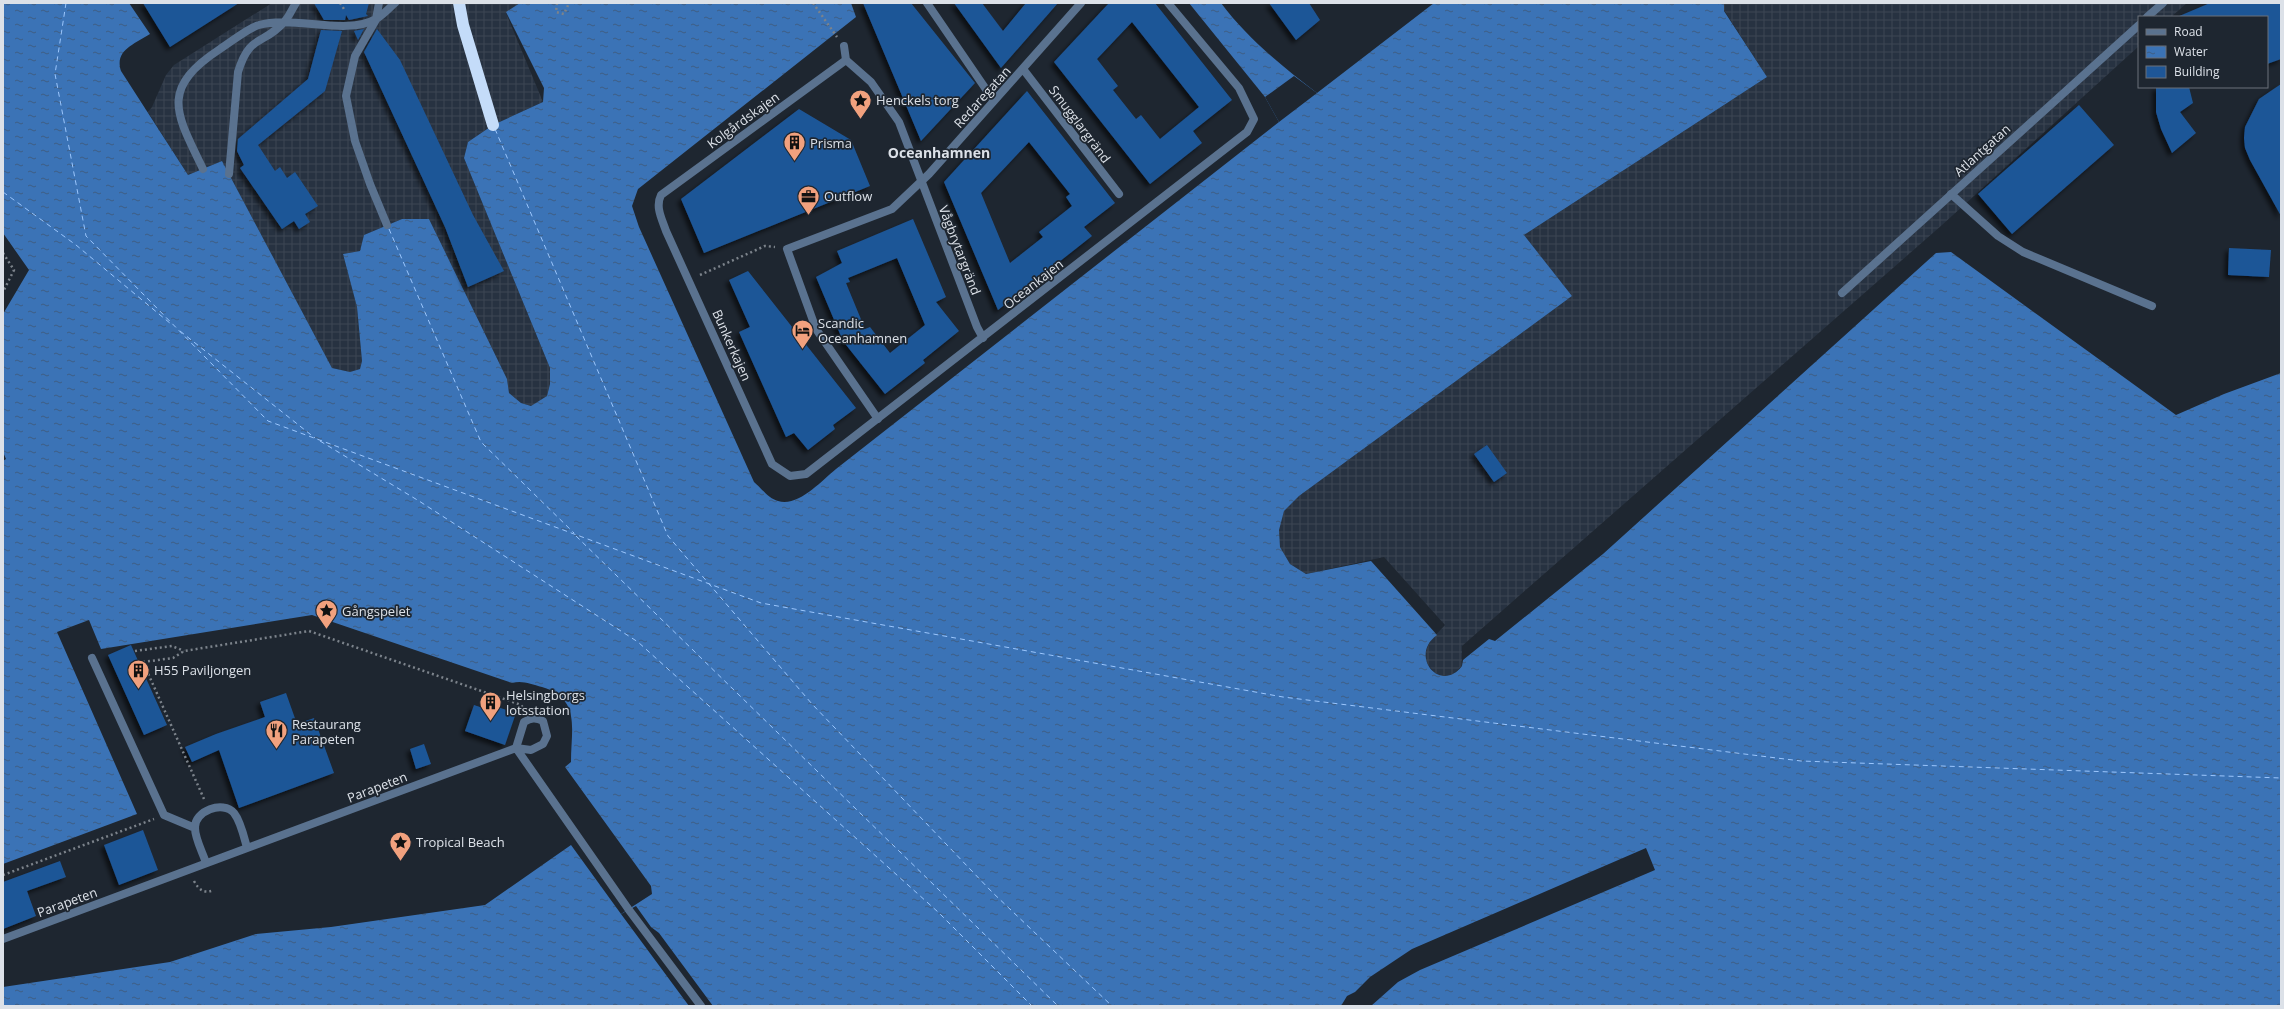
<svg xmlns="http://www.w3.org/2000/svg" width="2284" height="1009" font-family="'Open Sans',sans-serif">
<defs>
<pattern id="industrial-grid" width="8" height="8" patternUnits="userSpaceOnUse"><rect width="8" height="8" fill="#273241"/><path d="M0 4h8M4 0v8" fill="none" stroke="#3c4653"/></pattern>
<pattern id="water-ripples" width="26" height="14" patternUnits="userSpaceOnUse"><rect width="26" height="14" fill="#3b73b6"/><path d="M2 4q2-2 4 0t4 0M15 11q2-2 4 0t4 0" fill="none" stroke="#3e5e84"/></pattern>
<filter id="shadow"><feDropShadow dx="-3.5" dy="3.5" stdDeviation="2" flood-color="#0009"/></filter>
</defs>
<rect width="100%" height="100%" fill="#1e2630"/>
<!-- industrial -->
<path fill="url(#industrial-grid)" d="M272,3H520L506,13L543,102L493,125L468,142L464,158L550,368V384L547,396L539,403L531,406L521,403L509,393L507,379L429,219H402L364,235L360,251L343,254L357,307L362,361L360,369L350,372L332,368L222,161L188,175L148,112L152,107L166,75L174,65Z
M1724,3H2187L2171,17H2139V46L1942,225L1462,646V666L1452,675L1442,676L1435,673L1429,666L1425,659V652L1431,640L1445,625L1384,557L1306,574L1290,564L1280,547L1278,530L1284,511L1299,496L1572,296L1524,235L1767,77L1724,10Z"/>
<!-- water -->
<path fill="url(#water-ripples)" d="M3,3H129L150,34C135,44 114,50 121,71L188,175L222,161L332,368L350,372L360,369L362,361L357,307L343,254L360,251L364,235L402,219H429L507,379L509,393L521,403L531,406L547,396L550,384V368L464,158L468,142L493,125L543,102L544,88L506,12L520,3H851L856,17L638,189L632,206L639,227L754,482C761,488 769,499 778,501C799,507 821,481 836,469L1279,122L1265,97L1189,3H1221C1247,38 1282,66 1317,93L1434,3H1724V11L1767,77L1524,235L1572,296L1299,496L1284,511L1279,530L1280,547L1290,564L1306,574L1371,561L1437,635C1408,656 1441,694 1462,666L1463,660L1489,639L1495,641L1603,554L1936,253L1951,252L2176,415L2224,394L2281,373V1006H3V987L170,962L256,934L331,927L485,905L571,845L621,914L652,894L651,886L565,767L571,762C571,728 581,699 542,687C531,684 522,680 512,683L312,615L101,649L89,620L57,632L137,814L3,864V461L6,459L3,452V314L29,270L3,233Z"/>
<!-- pier -->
<path fill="#1e2630" d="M1294,76L1317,93L1279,122L1265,97Z
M1646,848L1655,870L1420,970L1398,982L1371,1006H1341L1347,996L1355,992L1370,977L1412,949Z
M636,906L651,927L659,933L713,1006H689L621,914Z"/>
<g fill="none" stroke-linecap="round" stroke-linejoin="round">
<!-- ferry -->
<path stroke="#9bc6fd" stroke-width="1" stroke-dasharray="5 4" stroke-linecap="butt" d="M66,3L55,74L86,236L268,421L761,603L1283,697L1801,761L2281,778
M495,129L668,536L812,704L992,892L1112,1006
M3,192L76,245L171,324
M389,229L481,442L574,533
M180,331L315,438
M320,441L419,501L638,642L938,912L1032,1006
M576,536L1058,1006"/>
</g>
<!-- building -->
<path fill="#1e5697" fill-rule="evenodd" filter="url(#shadow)" d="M143,3H239L170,47Z
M314,3H369L366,14L368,16L349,20L346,15L345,20H324Z
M863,3H911L975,83L921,141Z
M954,3H982L1003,31L1026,3H1058L1001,68Z
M1109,3H1155L1232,100L1193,131L1202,143L1150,184L1054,62ZM1132,22L1199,107L1160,139L1141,115L1136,119L1113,90L1118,86L1097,59Z
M1269,3H1309L1320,20L1296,40Z
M2210,3H2281V59L2267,64V17H2177Z
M364,29L358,40L354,31Z
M377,29L400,60L473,215L504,271L468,287L445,227L364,52Z
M321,30L342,31L325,91L258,145L275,171L280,167L287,178L295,172L318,206L305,214L310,222L299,229L294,221L282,229L240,168L244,165L237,151L238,139L308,79Z
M2281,84V216L2250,160L2245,148L2244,138L2245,127L2259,99Z
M2156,87H2189L2193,103L2180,112L2196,133L2172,153L2161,129L2156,112Z
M1027,91L1115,203L1084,227L1092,236L998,310L944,182ZM1029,142L1070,194L1066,197L1072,206L1039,232L1043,237L1010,263L981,193Z
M2079,105L2114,145L2012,234L1978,194Z
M799,109L851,140L870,186L704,253L681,199Z
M913,219L946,297L936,302L959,331L923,360L925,363L885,394L843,341L816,277L842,263L837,251ZM897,258L925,325L890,353L870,327L865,329L846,283L850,282L848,278Z
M2229,248L2271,250L2269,277L2228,275Z
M748,271L856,408L833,425L835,429L808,450L794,433L786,437L739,332L750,327L729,280Z
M1487,445L1507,473L1494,482L1474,454Z
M131,645L167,725L144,735L108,655Z
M286,693L297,724L314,718L334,773L239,808L219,750L192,762L185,747L216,734L265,717L260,702Z
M488,704L516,713L505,745L465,731L474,705L486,709Z
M424,744L431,764L416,769L410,749Z
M143,830L158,870L119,885L104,845Z
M60,861L66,877L27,891L36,916L3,929V882Z"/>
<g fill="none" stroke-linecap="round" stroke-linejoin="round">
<!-- path -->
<path stroke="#7c838b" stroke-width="2.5" stroke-dasharray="2 3" stroke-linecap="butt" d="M340,3L344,9
M557,3L556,12L564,14L569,3
M813,3L837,37
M3,253L14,270L3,292
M700,275L765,246L775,247
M135,651L172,646L184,651
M204,799L143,662L173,658L184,651L309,631L510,701L521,705L524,709
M3,875L154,819
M194,881C199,890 204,894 214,890"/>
<!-- lane -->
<path stroke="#5a728f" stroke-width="8" d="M377,18L355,56L346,96L355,141L370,184L387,225
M376,19L379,3
M203,169C176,113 159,89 220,49C231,42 248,28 259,25C292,15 346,36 376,19C383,15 389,8 395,3
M229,174L238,72C250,33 263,46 284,22C289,17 292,9 296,3
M1951,194L1998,236L2023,252L2152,306
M92,658L164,815L195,828
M516,748L629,910L701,1006
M206,863C203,853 195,839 195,828C194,811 223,800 234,813C241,822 244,837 247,848
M3,939L516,748L531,750L543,744L547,736L543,721C535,717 531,718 524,722L516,748"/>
<!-- street -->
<path stroke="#5a728f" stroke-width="8" d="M927,3L994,101
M2147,17L2163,3
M844,46L846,60L661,195C655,207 662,219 666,231L772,464L790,476L806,474L1247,132L1254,119L1239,88L1168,3
M846,60L871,82L899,122L977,327L983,338
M1023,69L1119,194
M1842,293L2139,25
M878,419L816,329L787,249L892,209L929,174L1081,3"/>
<!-- highway -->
<path stroke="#c4dcf9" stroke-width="12" d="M459,3L463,25L493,125"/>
</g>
<!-- icons -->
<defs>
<symbol id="sight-pin" viewBox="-11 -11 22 30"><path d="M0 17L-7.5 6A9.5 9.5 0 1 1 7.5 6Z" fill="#f1a17e" stroke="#1e2630"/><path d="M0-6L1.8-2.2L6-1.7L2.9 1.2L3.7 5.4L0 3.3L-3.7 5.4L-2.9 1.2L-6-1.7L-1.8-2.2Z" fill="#111"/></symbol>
<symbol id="building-pin" viewBox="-11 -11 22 30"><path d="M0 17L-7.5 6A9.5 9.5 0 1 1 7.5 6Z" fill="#f1a17e" stroke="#1e2630"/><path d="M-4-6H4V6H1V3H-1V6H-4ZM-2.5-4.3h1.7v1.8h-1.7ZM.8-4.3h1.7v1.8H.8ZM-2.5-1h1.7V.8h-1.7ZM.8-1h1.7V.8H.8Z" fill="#111"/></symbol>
<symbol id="office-pin" viewBox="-11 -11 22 30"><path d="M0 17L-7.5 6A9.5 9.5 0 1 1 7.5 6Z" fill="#f1a17e" stroke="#1e2630"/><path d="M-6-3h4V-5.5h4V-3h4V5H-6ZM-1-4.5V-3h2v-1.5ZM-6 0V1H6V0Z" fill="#111"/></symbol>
<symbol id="hotel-pin" viewBox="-11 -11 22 30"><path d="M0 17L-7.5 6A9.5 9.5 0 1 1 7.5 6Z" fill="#f1a17e" stroke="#1e2630"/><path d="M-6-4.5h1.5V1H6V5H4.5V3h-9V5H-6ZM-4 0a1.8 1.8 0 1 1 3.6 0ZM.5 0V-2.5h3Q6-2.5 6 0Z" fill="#111"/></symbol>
<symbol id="restaurant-pin" viewBox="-11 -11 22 30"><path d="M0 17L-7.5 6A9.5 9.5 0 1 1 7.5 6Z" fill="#f1a17e" stroke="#1e2630"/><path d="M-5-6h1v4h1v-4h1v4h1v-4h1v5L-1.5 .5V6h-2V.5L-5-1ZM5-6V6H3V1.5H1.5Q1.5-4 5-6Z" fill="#111"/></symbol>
</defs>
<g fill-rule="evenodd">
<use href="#sight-pin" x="848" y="88" width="25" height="34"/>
<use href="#building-pin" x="782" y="130" width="25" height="34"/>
<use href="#office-pin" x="796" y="184" width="25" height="34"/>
<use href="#hotel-pin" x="790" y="318" width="25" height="34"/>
<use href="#sight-pin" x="314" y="598" width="25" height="34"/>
<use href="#building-pin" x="126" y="658" width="25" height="34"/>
<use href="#building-pin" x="478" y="690" width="25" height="34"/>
<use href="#restaurant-pin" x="264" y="718" width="25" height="34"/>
<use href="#sight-pin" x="388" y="830" width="25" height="34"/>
</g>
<g text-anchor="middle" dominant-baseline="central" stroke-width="3.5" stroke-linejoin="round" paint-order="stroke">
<!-- street labels -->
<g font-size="13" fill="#dce1e8" stroke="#1e2630">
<text transform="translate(982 97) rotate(-48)">Redaregatan</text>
<text transform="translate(743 120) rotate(-36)">Kolgårdskajen</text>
<text transform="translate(1080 124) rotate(53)">Smugglargränd</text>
<text transform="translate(1982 150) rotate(-42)">Atlantgatan</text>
<text transform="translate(960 250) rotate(69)">Vågbrytargränd</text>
<text transform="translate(1033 284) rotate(-38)">Oceankajen</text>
<text transform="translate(732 345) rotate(66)">Bunkerkajen</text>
<text transform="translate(377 787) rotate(-21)">Parapeten</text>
<text transform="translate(67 902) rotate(-20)">Parapeten</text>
</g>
<!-- poi labels -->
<g font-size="13" fill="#dce1e8" stroke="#1e2630" text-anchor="start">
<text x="876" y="100">Henckels torg</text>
<text x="810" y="143">Prisma</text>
<text x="824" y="196">Outflow</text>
<text x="818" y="323">Scandic<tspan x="818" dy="15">Oceanhamnen</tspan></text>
<text x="342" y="611">Gångspelet</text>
<text x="154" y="670">H55 Paviljongen</text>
<text x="506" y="695">Helsingborgs<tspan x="506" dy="15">lotsstation</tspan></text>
<text x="292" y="724">Restaurang<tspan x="292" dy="15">Parapeten</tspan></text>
<text x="416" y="842">Tropical Beach</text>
</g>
<!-- neighbourhood labels -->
<g font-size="14" font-weight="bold" fill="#dce1e8" stroke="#1e2630">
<text x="939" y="152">Oceanhamnen</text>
</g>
</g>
<!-- border -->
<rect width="2284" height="1009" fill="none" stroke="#dce1e8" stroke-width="8"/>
<!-- legend -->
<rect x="2138" y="16" width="130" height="72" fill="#1e2630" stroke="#6a717a"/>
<rect x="2146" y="29" width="20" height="6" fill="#5a728f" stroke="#6a717a"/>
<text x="2174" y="36" font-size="12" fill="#dce1e8">Road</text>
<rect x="2146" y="46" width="20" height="12" fill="url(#water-ripples)" stroke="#6a717a"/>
<text x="2174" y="56" font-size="12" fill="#dce1e8">Water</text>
<rect x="2146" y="66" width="20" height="12" fill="#1e5697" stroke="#6a717a"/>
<text x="2174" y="76" font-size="12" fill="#dce1e8">Building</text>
</svg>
